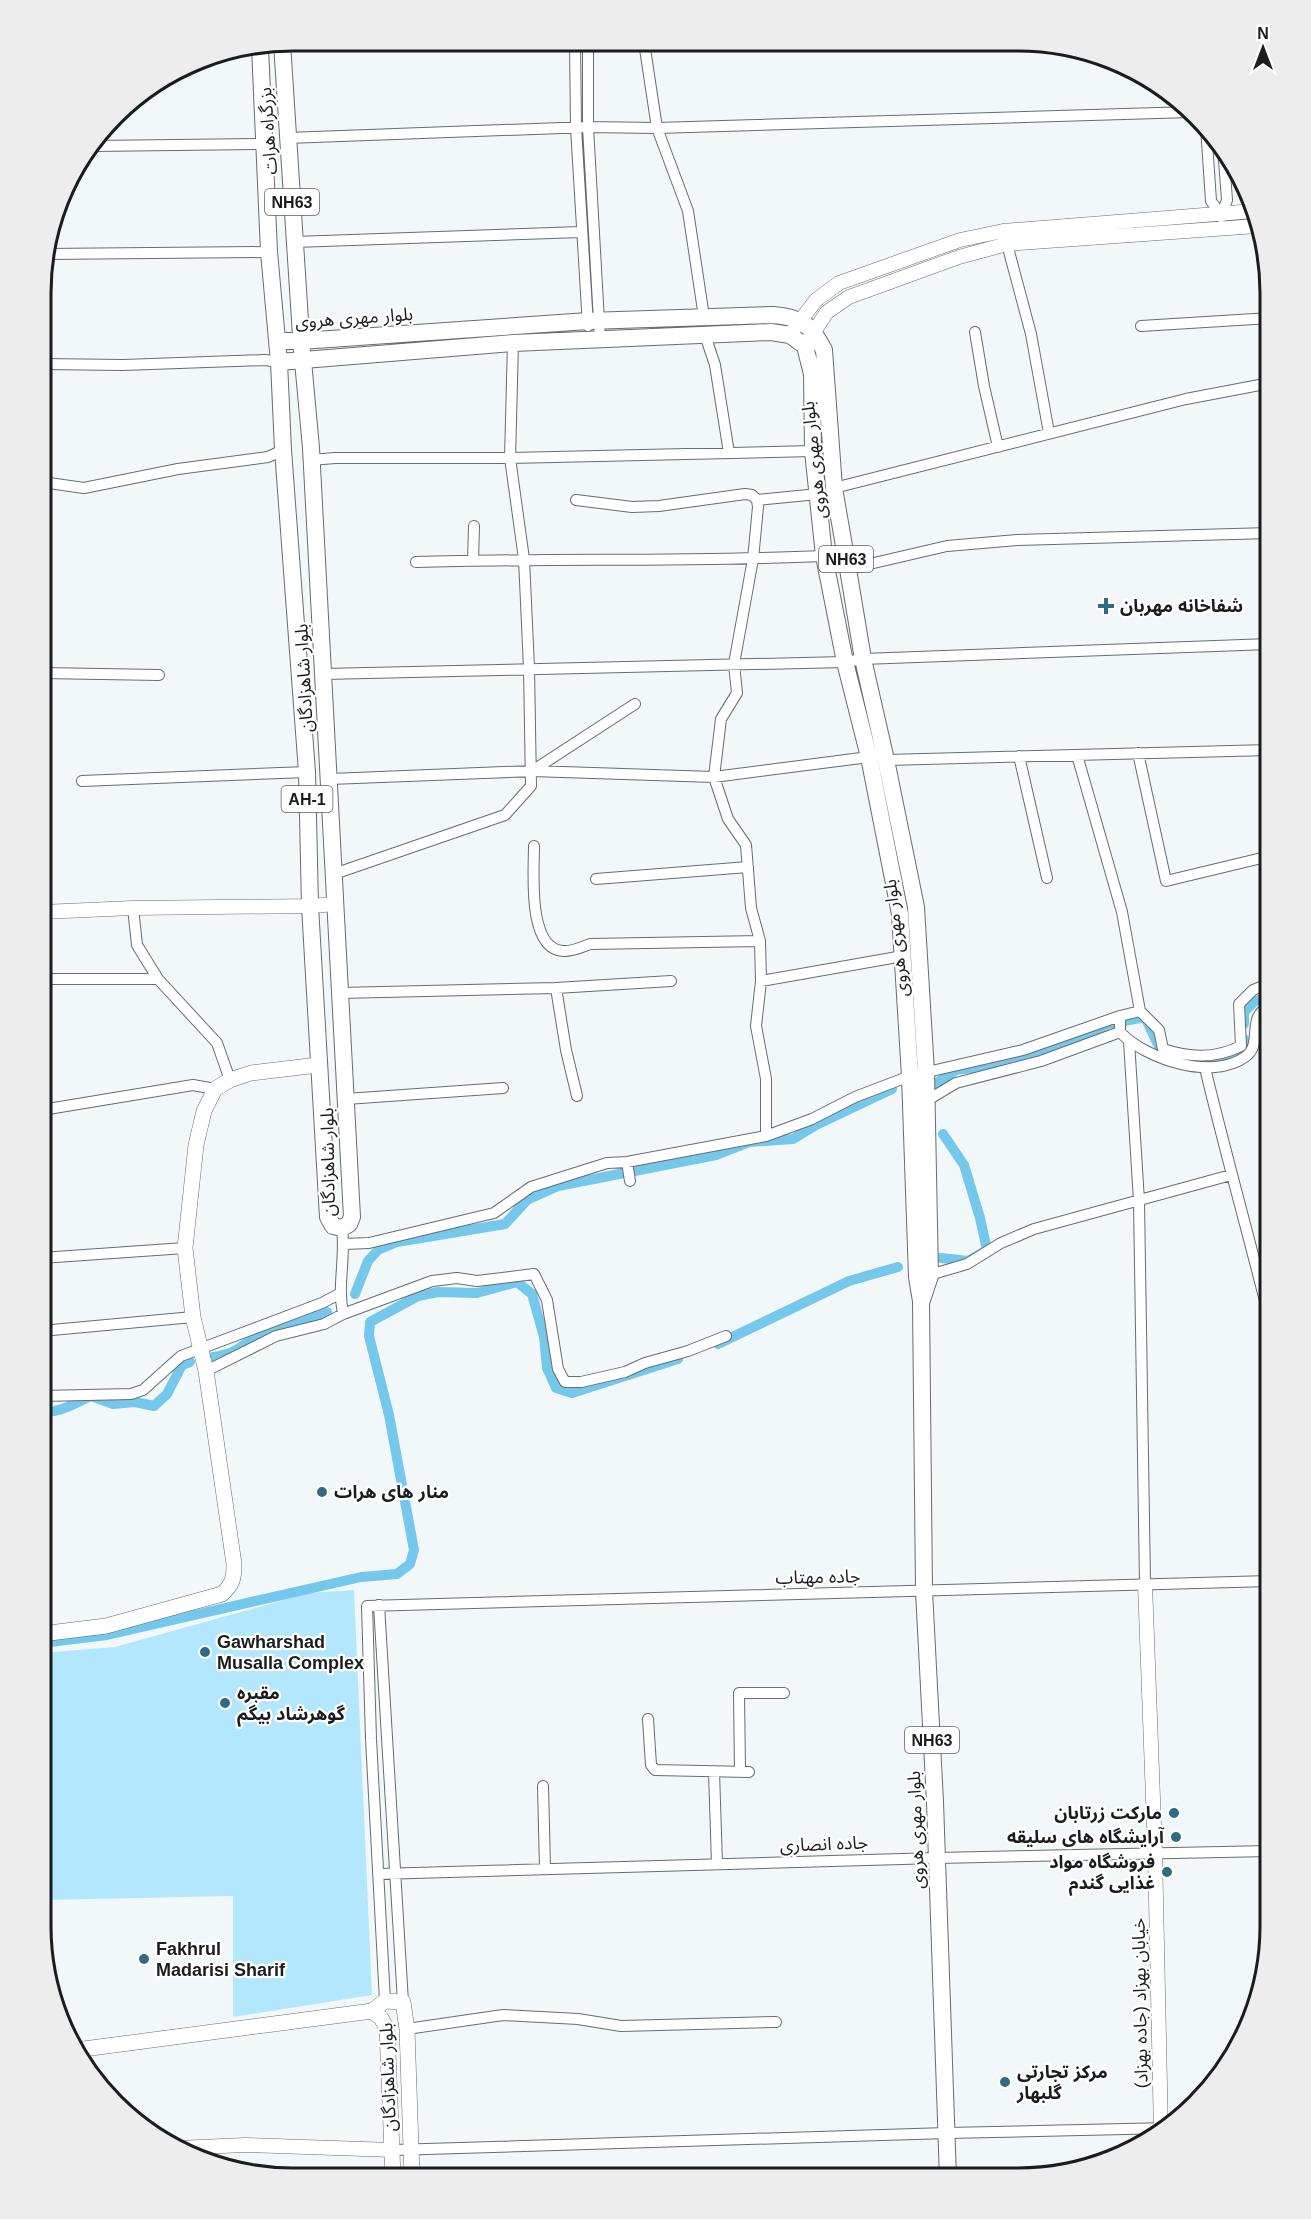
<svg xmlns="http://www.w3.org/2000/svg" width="1311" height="2219" font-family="Arial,'Noto Sans Arabic',sans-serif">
<rect width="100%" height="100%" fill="#f2f8fa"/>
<!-- green -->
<path fill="#b3e7fe" d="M354,1590L372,1995L233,2017V1896L43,1900L41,1888V1653L115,1647L309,1593Z"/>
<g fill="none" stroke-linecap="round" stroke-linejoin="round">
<!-- canal -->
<path stroke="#73c8ec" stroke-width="10" d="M1244,1024V1012L1254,1002L1270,995
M1204,1060L1226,1059L1244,1050V1039
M952,1070L987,1067L1048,1051L1091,1034L1108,1024L1145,1017L1161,1051
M937,1083L956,1070
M941,1258L968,1261L987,1250L980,1218L964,1165L943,1134
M355,1294L368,1261L378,1250L397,1242L505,1224L527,1200L558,1186L716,1155L749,1142L793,1139L816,1125L892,1089
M718,1344L849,1281L898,1267
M213,1357C239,1354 243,1343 263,1332C282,1321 307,1322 327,1312
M41,1411C57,1415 77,1402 91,1396L113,1404L135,1402L154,1406L167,1394L182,1365L190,1362
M41,1643L107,1635L361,1577L397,1574L410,1564L414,1550L389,1415L369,1336L370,1322L418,1296L438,1292L477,1293L517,1282L532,1294L544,1337L547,1368L556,1388L572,1393L678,1359"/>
<defs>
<path id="minor" d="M575,41L576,128L588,326
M588,41V127L600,339
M644,42L657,128L688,211L704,317
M1206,127L1211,201L1220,213
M287,138L588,127L657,128L1191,112
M93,146L263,144
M1221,217L1227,200L1223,147
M294,242L581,232
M1007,244L1031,334L1049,433
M45,254L269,252
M1141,326L1270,318
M975,332L984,386L998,447
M705,335L715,365L729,453
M42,364L123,365L265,360L279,362
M311,460L335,458H510L813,451
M42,482L84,488L178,469L268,457L283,450
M834,488L1186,399L1270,383
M576,500L632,507L659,506L745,494L752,495L757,500L758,507L753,559L734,664L737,693L721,719L714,777L728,819L746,845L751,908L760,941L761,981L756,1026L766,1079V1136
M757,500L818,494
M473,560L474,526
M416,562C552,558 688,562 824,556
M848,569L947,546L1017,540L1270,533
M42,673L159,675
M324,674L845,662L863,659L1270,644
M1138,753L1166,881L1270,856
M1077,755L1122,912L1140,1011
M1019,756L1047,878
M886,760L1270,750
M532,771L635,704
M330,779L532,771L714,777L869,757
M82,781L307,772
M534,846C534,871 527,949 563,951C572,952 582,947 590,944L760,941
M334,874L505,815L531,786L529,668L524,559L510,458L513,343
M596,879L748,867
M133,908L137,945L158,979L217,1043L230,1080
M42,979H158
M761,981L903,956
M556,988L566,1050L577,1096
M340,993L556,988L671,981
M1120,1016V1032C1145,1059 1212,1081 1245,1057C1264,1045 1245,1015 1270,1007
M1129,1041L1139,1201L1145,1584
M1205,1068C1224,1147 1246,1226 1266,1305H1270
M346,1099L503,1088
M926,1101L956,1083L1041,1061L1120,1032
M42,1110L193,1085L215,1089
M627,1162L630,1181
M342,1228C346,1258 337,1284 343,1314
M344,1244L369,1243L494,1213L531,1187L607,1163L627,1162L766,1136L812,1119L855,1097L910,1076L1023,1050L1120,1016L1140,1011L1159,1030L1163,1049C1190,1058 1215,1059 1241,1046L1239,1004L1253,990L1270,983
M41,1258L185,1248
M926,1276L967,1264L1001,1243L1034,1229L1231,1175
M41,1331L193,1317
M206,1371L276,1336L324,1324L343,1314L432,1281L457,1278L477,1281L534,1274L547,1300L558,1369L565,1382H581L625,1372L645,1363L688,1351L726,1336
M41,1396L131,1394L143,1390L181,1356L322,1303L339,1294
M379,1605L403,2002
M648,1719L651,1765L655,1770L749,1772
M714,1772L717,1864
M740,1772L739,1693H784
M543,1786L545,1868
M379,1874L937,1858L1270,1851
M385,2001L371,1739L367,1606L1270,1581
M407,2029L503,2015L578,2019L621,2026L776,2022
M393,2150L947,2133L1169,2128"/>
<path id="tertiary" d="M794,329L816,300L839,283L960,240L1003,231L1254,211
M809,339L827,312L849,297L959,257L1007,244L1257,226
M42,912L133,908L310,906L336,904
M1145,1584L1155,1852L1161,2133
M177,2148L245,2145L393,2150"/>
<path id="secondary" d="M41,1634L106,1626L222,1594C233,1584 234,1578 234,1564L206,1371L193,1317L185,1248L196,1145L204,1111L215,1089L230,1080L251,1073L318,1065
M372,2011L385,2001L403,2002L407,2029L412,2177
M372,2011L381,2018L387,2029L393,2177
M76,2050L372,2011"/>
<path id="primary" d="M279,362L283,450L307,772L310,906L328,1217L333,1226L342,1228L349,1224L352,1217L311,448L303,361"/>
<path id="trunk" d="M282,43L302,351
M260,47L269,252L279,362L513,343L771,332L790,335L805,346L812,374L813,451L824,556L845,662L869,757L900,914L910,1076L917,1277L921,1301L924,1591L935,1802L948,2178
M277,341H301L588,321L773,315C802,317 811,325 824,350L834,488L848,569L863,659L886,760L916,907L926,1072L930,1276L922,1300"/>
</defs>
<!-- minor casing -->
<use href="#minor" stroke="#686c6f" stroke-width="12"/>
<!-- tertiary casing -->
<use href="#tertiary" stroke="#686c6f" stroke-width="15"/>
<!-- secondary casing -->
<use href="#secondary" stroke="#686c6f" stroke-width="16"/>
<!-- primary casing -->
<use href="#primary" stroke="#686c6f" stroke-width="18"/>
<!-- trunk casing -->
<use href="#trunk" stroke="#686c6f" stroke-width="18"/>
<!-- minor -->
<use href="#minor" stroke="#fff" stroke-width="10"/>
<!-- tertiary -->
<use href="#tertiary" stroke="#fff" stroke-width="14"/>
<!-- secondary -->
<use href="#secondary" stroke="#fff" stroke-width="15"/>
<!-- primary -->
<use href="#primary" stroke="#fff" stroke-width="16"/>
<!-- trunk -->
<use href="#trunk" stroke="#fff" stroke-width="16"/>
</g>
<!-- markers -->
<g fill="#306b83" stroke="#fff" stroke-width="2">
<path d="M1103 597h6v6h6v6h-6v6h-6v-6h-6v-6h6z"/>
<circle cx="322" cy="1492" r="6"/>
<circle cx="205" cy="1652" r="6"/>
<circle cx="225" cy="1703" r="6"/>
<circle cx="1174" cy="1813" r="6"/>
<circle cx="1176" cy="1837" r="6"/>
<circle cx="1167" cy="1872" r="6"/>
<circle cx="144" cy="1959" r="6"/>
<circle cx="1005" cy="2082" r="6"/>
</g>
<g text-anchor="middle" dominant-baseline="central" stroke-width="4.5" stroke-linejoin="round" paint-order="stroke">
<!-- shield labels -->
<g fill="#fff" stroke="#5f6061" stroke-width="1.5">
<rect x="265" y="189" width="54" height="26" rx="4.5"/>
<rect x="819" y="546" width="54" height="26" rx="4.5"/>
<rect x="281.5" y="786" width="51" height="26" rx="4.5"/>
<rect x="905" y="1727" width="54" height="26" rx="4.5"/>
</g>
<g font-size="16" font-weight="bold" fill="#1a1c1d">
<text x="292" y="202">NH63</text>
<text x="846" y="559">NH63</text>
<text x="307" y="799">AH-1</text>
<text x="932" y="1740">NH63</text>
</g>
<!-- street labels -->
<g font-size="18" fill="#1a1c1d" stroke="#fff">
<text transform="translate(268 131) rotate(-94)">بزرگراه هرات</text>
<text transform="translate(354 318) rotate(-4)">بلوار مهری هروی</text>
<text transform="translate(814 460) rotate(-96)">بلوار مهری هروی</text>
<text transform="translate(304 678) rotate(-93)">بلوار شاهزادگان</text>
<text transform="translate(896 938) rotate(-96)">بلوار مهری هروی</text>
<text transform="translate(328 1162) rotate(-91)">بلوار شاهزادگان</text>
<text transform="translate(818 1577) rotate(-1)">جاده مهتاب</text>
<text transform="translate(916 1830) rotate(-92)">بلوار مهری هروی</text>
<text transform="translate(824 1844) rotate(-2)">جاده انصاری</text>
<text transform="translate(1140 2003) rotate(-91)">خیابان بهزاد (جاده بهزاد)</text>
<text transform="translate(388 2077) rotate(-92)">بلوار شاهزادگان</text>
</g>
<!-- poi labels -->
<g font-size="18" font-weight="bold" fill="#1a1c1d" stroke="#fff" text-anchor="start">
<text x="1120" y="606">شفاخانه مهربان</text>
<text x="334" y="1492">منار های هرات</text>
<text x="217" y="1642">Gawharshad<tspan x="217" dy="21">Musalla Complex</tspan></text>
<text x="237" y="1693">مقبره<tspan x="237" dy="21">گوهرشاد بیگم</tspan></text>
<text x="1162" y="1813" text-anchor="end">مارکت زرتابان</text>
<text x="1164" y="1837" text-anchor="end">آرایشگاه های سلیقه</text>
<text x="1155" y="1862" text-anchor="end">فروشگاه مواد<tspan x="1155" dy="21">غذایی گندم</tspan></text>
<text x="156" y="1949">Fakhrul<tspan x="156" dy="21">Madarisi Sharif</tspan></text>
<text x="1017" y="2072">مرکز تجارتی<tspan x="1017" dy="21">گلبهار</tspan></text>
</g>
</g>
<!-- crop -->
<path d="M0 0H1311V2219H0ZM293 51H1018A242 242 0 0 1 1260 293V1926A242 242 0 0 1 1018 2168H293A242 242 0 0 1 51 1926V293A242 242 0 0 1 293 51Z" fill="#ededed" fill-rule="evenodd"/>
<path fill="none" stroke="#1a1c1d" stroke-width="3" d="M293 51H1018A242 242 0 0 1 1260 293V1926A242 242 0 0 1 1018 2168H293A242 242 0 0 1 51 1926V293A242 242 0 0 1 293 51Z"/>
<!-- north arrow -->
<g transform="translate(1263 48)" stroke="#ffffff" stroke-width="4.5" paint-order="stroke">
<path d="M0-4.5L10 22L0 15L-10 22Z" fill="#1a1c1d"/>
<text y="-9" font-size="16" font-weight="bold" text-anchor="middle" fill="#1a1c1d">N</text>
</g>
</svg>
